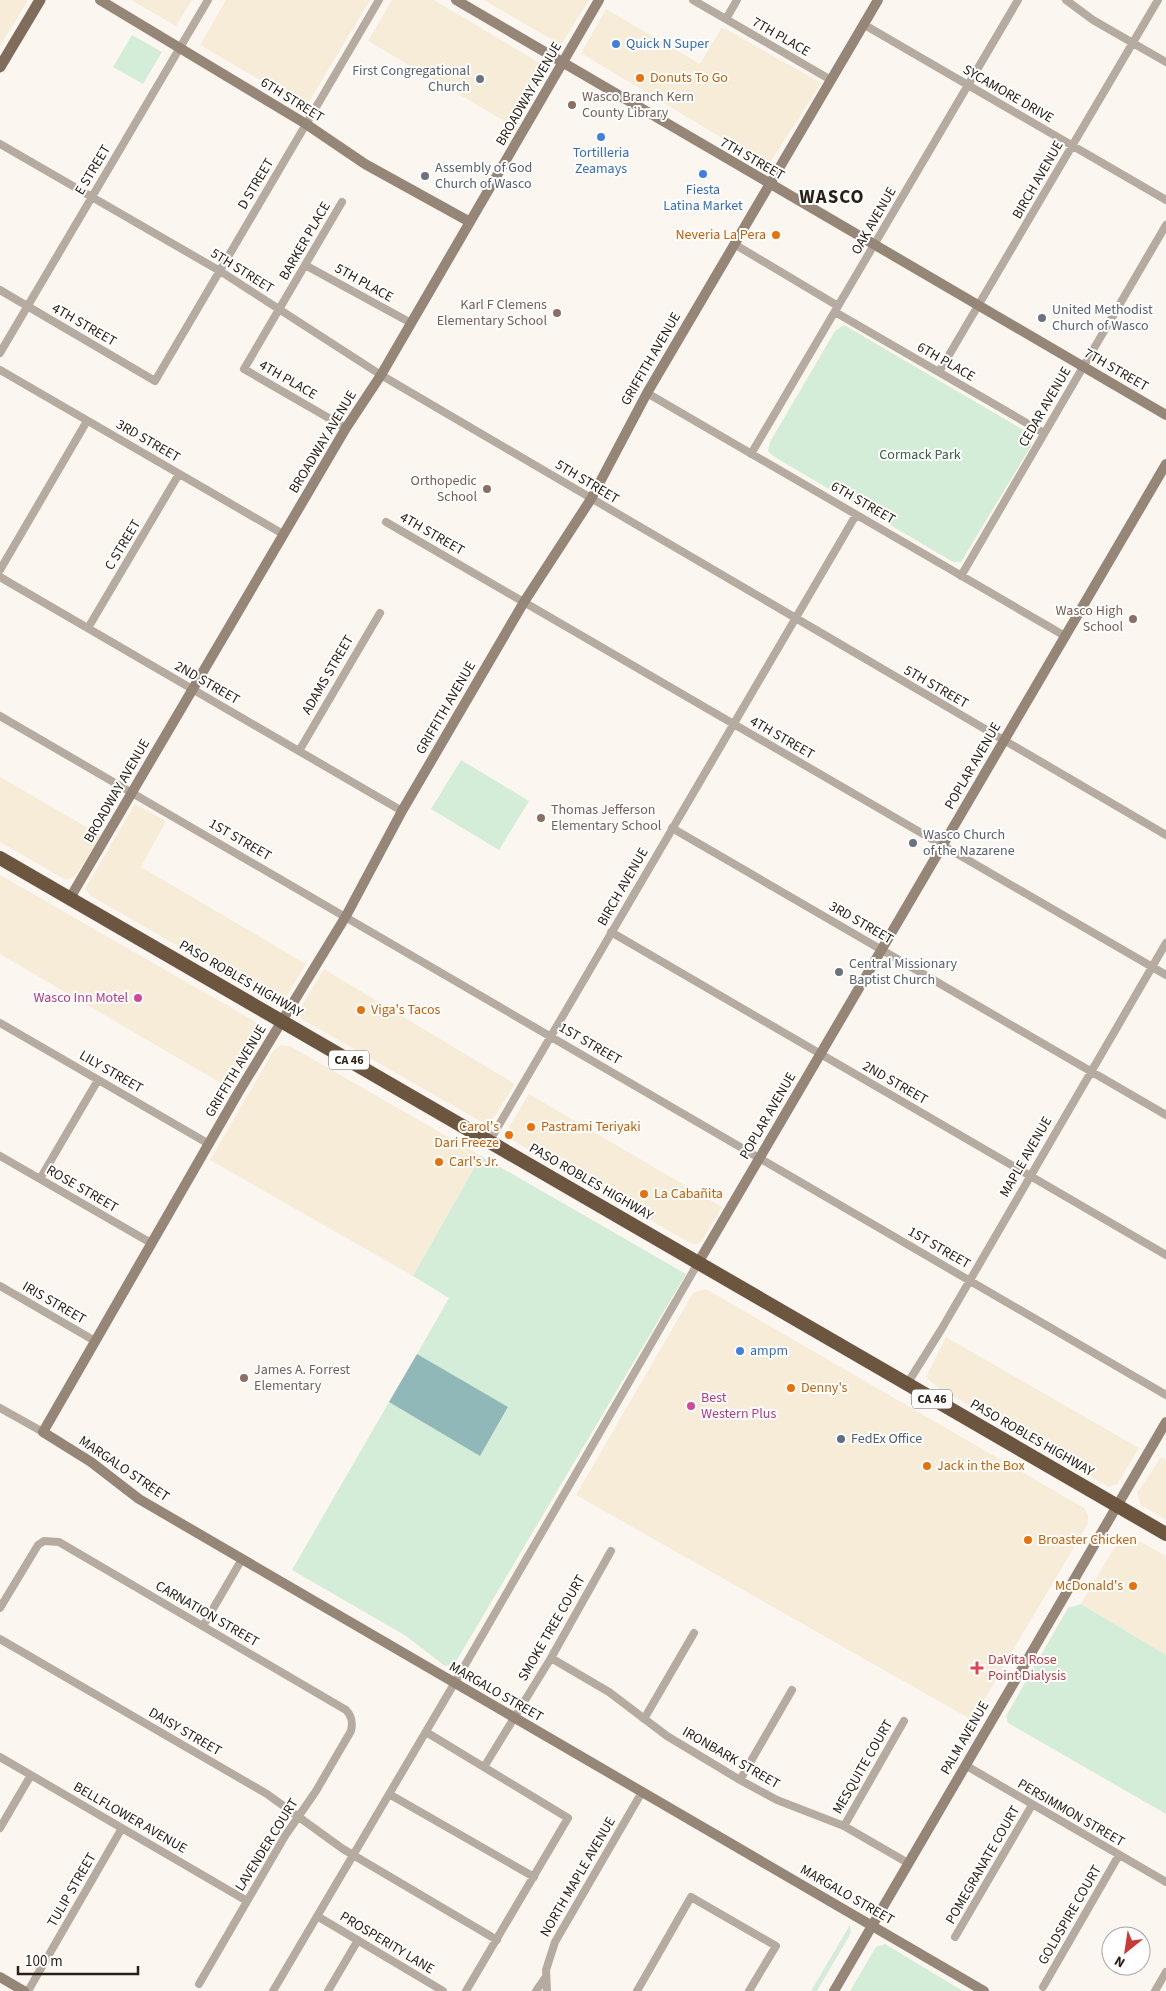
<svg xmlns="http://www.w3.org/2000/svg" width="1166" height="1991" font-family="'Source Sans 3',sans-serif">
<rect width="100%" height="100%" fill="#fcf6f0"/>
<!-- commercial -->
<path fill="#f6ecd7" d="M0,0H28L0,46Z
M131,0H192L176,26Z
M226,0H370L306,107L200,45Z
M392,0H434L548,68L513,126L368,41Z
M484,0H589L561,45Z
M606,9L700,64L722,27L821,83L768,166L581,53Z
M0,777L102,836L75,876L66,880L0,842Z
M135,804L166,821L141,867L306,964L281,1005L91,896L85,889Z
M0,875L263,1026L264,1034L231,1089L0,954Z
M324,969L515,1084L491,1122L485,1124L300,1018L298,1012Z
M281,1045L290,1046L481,1156L413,1276L210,1160L274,1050Z
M529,1094L722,1207L702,1241L697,1244L690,1243L512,1140L508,1132L509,1127Z
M706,1289L1084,1508L1088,1515V1523L972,1720L576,1495L693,1293Z
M946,1337L1139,1448L1117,1484L1108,1487L937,1387L926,1377Z
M1161,1457L1166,1460V1520L1141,1505L1137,1493Z
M1125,1536L1132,1537L1166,1556V1655L1081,1604L1119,1540Z"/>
<!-- green -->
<path fill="#d3edd8" d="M132,35L162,52L143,84L113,67Z
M844,325L1032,435L1031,446L961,562H953L773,456L768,451L770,442L835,331Z
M461,760L529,801L499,850L431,809Z
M481,1156L686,1274L455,1663L445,1666L406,1636L292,1570L389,1402L480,1456L508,1408L417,1354L449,1298L413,1276Z
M1081,1604L1166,1655V1814L1008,1723L1006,1716L1068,1608Z
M850,1925L851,1933L817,1991H811Z
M885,1944L963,1991H850L876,1947Z"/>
<!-- water -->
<path fill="#90b8b8" d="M417,1354L508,1407L480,1456L389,1402Z"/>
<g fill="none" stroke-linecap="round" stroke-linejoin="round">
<!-- street -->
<path stroke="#b6aba1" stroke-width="8" d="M693,0L831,80
M1066,0L1093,20L1166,62
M726,19L737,0
M863,24L1166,200
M0,144L220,271L381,375L1166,835
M342,202L244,369L346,428
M734,244L838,306
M305,265L411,323
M0,290L155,381L379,0
M835,312L1044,433
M0,353L208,0
M0,370L283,534
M939,372L1158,0
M647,393L1065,636
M751,454L1018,0
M386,522L1166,975
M0,570L87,421
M961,576L1166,225
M0,577L402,811
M88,628L179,474
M0,716L1166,1395
M299,751L380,613
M672,828L1166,1115
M611,932L1166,1255
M0,1023L209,1144
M489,1142L856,515
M0,1156L151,1243
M40,1179L98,1080
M0,1286L95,1341
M907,1384L941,1330L1166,943
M0,1408L43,1432
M0,1608L38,1545L44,1541L59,1542L346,1710C352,1716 353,1722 351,1731L316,1791L285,1836L199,1984
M203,1626L242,1559
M0,1639L267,1794L343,1849L497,1940
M551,1658L609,1692L667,1736L740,1780L777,1800L844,1826L908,1863
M644,1719L694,1633
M426,1732L568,1818L466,1991
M0,1757L247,1901
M965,1765L1166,1882
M484,1767L551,1658L611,1551
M740,1780L792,1690
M389,1794L534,1877
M844,1826L904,1721
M0,1828L31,1775
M317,1916L443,1991
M955,1937L1032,1805
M1043,1987L1119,1855
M28,1991L122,1828
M273,1991L454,1684L698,1263
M328,1991L358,1940
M536,1991L545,1978
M547,1991L546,1970L555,1942L642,1792
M637,1991L691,1897L776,1946L749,1991
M1155,1991L1166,1972"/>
<!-- secondary -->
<path stroke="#968677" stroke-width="10" d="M100,0L306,124L365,164L470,222
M456,0L1166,415
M878,0L647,393L591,499L524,602L402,811L346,916L238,1093L43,1432L91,1462L139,1499L984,1991
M70,898L346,428L381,375L599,0
M698,1263L1166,464
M0,1977L24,1991
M834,1991L1166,1422"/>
<!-- primary -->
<path stroke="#7f6c5a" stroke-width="11" d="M0,67L40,0"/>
<!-- highway -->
<path stroke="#6c5640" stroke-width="14" d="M0,858L1166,1534"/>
</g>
<!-- markers -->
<g fill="#3f7fe0" stroke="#fff" stroke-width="2">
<circle cx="616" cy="44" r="5"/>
<circle cx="601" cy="137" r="5"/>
<circle cx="703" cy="174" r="5"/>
<circle cx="740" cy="1351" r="5"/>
</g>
<g fill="#e8710a" stroke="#fff" stroke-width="2">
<circle cx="640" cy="78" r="5"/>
<circle cx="776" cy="235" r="5"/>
<circle cx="361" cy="1010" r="5"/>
<circle cx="531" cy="1127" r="5"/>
<circle cx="509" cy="1135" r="5"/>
<circle cx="439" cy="1162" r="5"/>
<circle cx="644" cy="1194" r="5"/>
<circle cx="791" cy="1388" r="5"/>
<circle cx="927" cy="1466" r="5"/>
<circle cx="1028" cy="1540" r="5"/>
<circle cx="1133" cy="1586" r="5"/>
</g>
<g fill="#6b7280" stroke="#fff" stroke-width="2">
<circle cx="480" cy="79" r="5"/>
<circle cx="425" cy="176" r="5"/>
<circle cx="1042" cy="318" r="5"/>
<circle cx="913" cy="843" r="5"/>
<circle cx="839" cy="972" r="5"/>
</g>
<g fill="#8d6e63" stroke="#fff" stroke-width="2">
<circle cx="572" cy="105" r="5"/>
<circle cx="557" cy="313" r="5"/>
<circle cx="487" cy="489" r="5"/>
<circle cx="1133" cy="619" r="5"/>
<circle cx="541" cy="818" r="5"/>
<circle cx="244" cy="1378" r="5"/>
</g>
<g fill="#d1479c" stroke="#fff" stroke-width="2">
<circle cx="138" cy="998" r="5"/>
<circle cx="691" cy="1406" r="5"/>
</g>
<circle fill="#5c6f8a" stroke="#fff" stroke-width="2" cx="841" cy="1439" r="5"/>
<path fill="#e0444e" stroke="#fff" stroke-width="2" d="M974.5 1660.5h5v5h5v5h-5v5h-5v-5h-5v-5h5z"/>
<g text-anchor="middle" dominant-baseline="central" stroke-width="4" stroke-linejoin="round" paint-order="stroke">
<!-- shield labels -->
<g fill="#fff" stroke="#6b635c" stroke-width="1">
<rect x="329" y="1050.5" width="40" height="19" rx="4"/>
<rect x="912" y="1389.5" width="40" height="19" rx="4"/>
</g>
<g font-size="12" font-weight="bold" fill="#2b2016">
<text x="349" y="1060">CA 46</text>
<text x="932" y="1399">CA 46</text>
</g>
<!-- street labels -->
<g font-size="14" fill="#2b2016" stroke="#fff">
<text transform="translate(781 37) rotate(30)">7TH PLACE</text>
<text transform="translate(529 94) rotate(-60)">BROADWAY AVENUE</text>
<text transform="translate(1008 94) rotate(30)">SYCAMORE DRIVE</text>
<text transform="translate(292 100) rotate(32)">6TH STREET</text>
<text transform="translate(752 159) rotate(30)">7TH STREET</text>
<text transform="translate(93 170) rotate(-59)">E STREET</text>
<text transform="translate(1038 180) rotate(-60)">BIRCH AVENUE</text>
<text transform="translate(256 184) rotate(-59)">D STREET</text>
<text transform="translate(874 221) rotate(-60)">OAK AVENUE</text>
<text transform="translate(305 241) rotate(-60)">BARKER PLACE</text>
<text transform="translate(242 271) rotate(32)">5TH STREET</text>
<text transform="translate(364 283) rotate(29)">5TH PLACE</text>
<text transform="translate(84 325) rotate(30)">4TH STREET</text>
<text transform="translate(651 359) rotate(-60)">GRIFFITH AVENUE</text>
<text transform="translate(946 362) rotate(30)">6TH PLACE</text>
<text transform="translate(1116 370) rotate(30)">7TH STREET</text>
<text transform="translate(288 380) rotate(30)">4TH PLACE</text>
<text transform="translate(1045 407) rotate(-60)">CEDAR AVENUE</text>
<text transform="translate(148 441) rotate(30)">3RD STREET</text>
<text transform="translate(323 442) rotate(-59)">BROADWAY AVENUE</text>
<text transform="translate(587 482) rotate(31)">5TH STREET</text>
<text transform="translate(863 503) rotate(30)">6TH STREET</text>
<text transform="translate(432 534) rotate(30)">4TH STREET</text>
<text transform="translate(123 545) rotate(-59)">C STREET</text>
<text transform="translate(328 675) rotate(-60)">ADAMS STREET</text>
<text transform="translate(207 683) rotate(30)">2ND STREET</text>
<text transform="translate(936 687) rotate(30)">5TH STREET</text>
<text transform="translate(446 708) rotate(-60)">GRIFFITH AVENUE</text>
<text transform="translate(782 738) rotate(30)">4TH STREET</text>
<text transform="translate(973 766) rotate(-60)">POPLAR AVENUE</text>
<text transform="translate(117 791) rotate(-60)">BROADWAY AVENUE</text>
<text transform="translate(240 840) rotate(30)">1ST STREET</text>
<text transform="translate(623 887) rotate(-60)">BIRCH AVENUE</text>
<text transform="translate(861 923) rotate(30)">3RD STREET</text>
<text transform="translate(241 979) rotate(30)">PASO ROBLES HIGHWAY</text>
<text transform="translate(590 1044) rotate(30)">1ST STREET</text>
<text transform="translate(236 1071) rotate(-59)">GRIFFITH AVENUE</text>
<text transform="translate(111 1072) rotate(30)">LILY STREET</text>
<text transform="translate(895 1083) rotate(30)">2ND STREET</text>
<text transform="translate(768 1116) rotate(-60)">POPLAR AVENUE</text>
<text transform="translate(1026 1157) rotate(-60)">MAPLE AVENUE</text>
<text transform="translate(591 1182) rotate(30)">PASO ROBLES HIGHWAY</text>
<text transform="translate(82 1189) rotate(30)">ROSE STREET</text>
<text transform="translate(939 1248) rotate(30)">1ST STREET</text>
<text transform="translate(54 1303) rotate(30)">IRIS STREET</text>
<text transform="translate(1032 1438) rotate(30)">PASO ROBLES HIGHWAY</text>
<text transform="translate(124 1469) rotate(34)">MARGALO STREET</text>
<text transform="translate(207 1614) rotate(30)">CARNATION STREET</text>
<text transform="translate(552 1628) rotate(-60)">SMOKE TREE COURT</text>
<text transform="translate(496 1692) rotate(30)">MARGALO STREET</text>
<text transform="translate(185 1732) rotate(30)">DAISY STREET</text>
<text transform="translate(965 1738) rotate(-60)">PALM AVENUE</text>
<text transform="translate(731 1758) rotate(30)">IRONBARK STREET</text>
<text transform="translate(863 1767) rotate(-60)">MESQUITE COURT</text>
<text transform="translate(1071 1813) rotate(30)">PERSIMMON STREET</text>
<text transform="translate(130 1818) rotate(30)">BELLFLOWER AVENUE</text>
<text transform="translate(267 1845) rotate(-58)">LAVENDER COURT</text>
<text transform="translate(983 1865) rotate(-60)">POMEGRANATE COURT</text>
<text transform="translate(578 1877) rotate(-60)">NORTH MAPLE AVENUE</text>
<text transform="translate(72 1890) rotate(-60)">TULIP STREET</text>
<text transform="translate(847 1895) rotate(30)">MARGALO STREET</text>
<text transform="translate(1070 1915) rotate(-60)">GOLDSPIRE COURT</text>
<text transform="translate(387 1943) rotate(31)">PROSPERITY LANE</text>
</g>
<!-- shop labels -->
<g font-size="14" fill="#366cbe" stroke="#fff" text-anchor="start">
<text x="626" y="44">Quick N Super</text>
<text x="601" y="153" text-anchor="middle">Tortilleria<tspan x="601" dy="16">Zeamays</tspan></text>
<text x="703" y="190" text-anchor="middle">Fiesta<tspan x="703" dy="16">Latina Market</tspan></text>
<text x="750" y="1351">ampm</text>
</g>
<!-- worship labels -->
<g font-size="14" fill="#5b616d" stroke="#fff" text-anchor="start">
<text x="470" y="71" text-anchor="end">First Congregational<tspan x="470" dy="16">Church</tspan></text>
<text x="435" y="168">Assembly of God<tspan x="435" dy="16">Church of Wasco</tspan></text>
<text x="1052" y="310">United Methodist<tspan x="1052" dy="16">Church of Wasco</tspan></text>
<text x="923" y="835">Wasco Church<tspan x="923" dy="16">of the Nazarene</tspan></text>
<text x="849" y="964">Central Missionary<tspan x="849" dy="16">Baptist Church</tspan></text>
</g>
<!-- food labels -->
<g font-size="14" fill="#c56008" stroke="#fff" text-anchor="start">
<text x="650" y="78">Donuts To Go</text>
<text x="766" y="235" text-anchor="end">Neveria La Pera</text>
<text x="371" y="1010">Viga's Tacos</text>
<text x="499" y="1127" text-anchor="end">Carol's<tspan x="499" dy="16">Dari Freeze</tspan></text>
<text x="541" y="1127">Pastrami Teriyaki</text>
<text x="449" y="1162">Carl's Jr.</text>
<text x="654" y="1194">La Cabañita</text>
<text x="801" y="1388">Denny's</text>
<text x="937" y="1466">Jack in the Box</text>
<text x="1038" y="1540">Broaster Chicken</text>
<text x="1123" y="1586" text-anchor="end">McDonald's</text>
</g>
<!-- education labels -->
<g font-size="14" fill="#785e54" stroke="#fff" text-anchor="start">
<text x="582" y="97">Wasco Branch Kern<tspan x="582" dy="16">County Library</tspan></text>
<text x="547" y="305" text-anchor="end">Karl F Clemens<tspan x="547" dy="16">Elementary School</tspan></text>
<text x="477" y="481" text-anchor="end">Orthopedic<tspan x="477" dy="16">School</tspan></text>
<text x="1123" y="611" text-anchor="end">Wasco High<tspan x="1123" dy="16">School</tspan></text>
<text x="551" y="810">Thomas Jefferson<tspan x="551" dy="16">Elementary School</tspan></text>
<text x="254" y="1370">James A. Forrest<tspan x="254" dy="16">Elementary</tspan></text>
</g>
<!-- park labels -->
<g font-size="14" fill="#356241" stroke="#fff">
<text x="920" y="455">Cormack Park</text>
</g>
<!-- hotel labels -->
<g font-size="14" fill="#b23c85" stroke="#fff" text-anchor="end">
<text x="128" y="998">Wasco Inn Motel</text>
<text x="701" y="1398" text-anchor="start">Best<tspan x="701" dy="16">Western Plus</tspan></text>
</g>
<!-- service labels -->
<g font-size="14" fill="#4e5e75" stroke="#fff" text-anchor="start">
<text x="851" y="1439">FedEx Office</text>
</g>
<!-- health labels -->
<g font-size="14" fill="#be3a42" stroke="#fff" text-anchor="start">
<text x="988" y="1660">DaVita Rose<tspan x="988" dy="16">Point Dialysis</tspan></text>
</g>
<!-- district labels -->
<g font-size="19" font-weight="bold" letter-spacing="1" fill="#2b2016" stroke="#fff">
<text x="832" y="197">WASCO</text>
</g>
</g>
<!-- north arrow -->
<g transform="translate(1126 1951) rotate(210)"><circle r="24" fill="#ffffff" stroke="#aaa6a2"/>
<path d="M0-4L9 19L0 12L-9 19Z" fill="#c93a36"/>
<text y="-8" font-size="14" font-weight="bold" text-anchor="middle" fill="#2b2016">N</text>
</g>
<!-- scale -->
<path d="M18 1966v8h120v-8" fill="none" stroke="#2b2016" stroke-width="2.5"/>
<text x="25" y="1966" font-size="15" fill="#2b2016" stroke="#ffffff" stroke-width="4" paint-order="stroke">100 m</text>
</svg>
